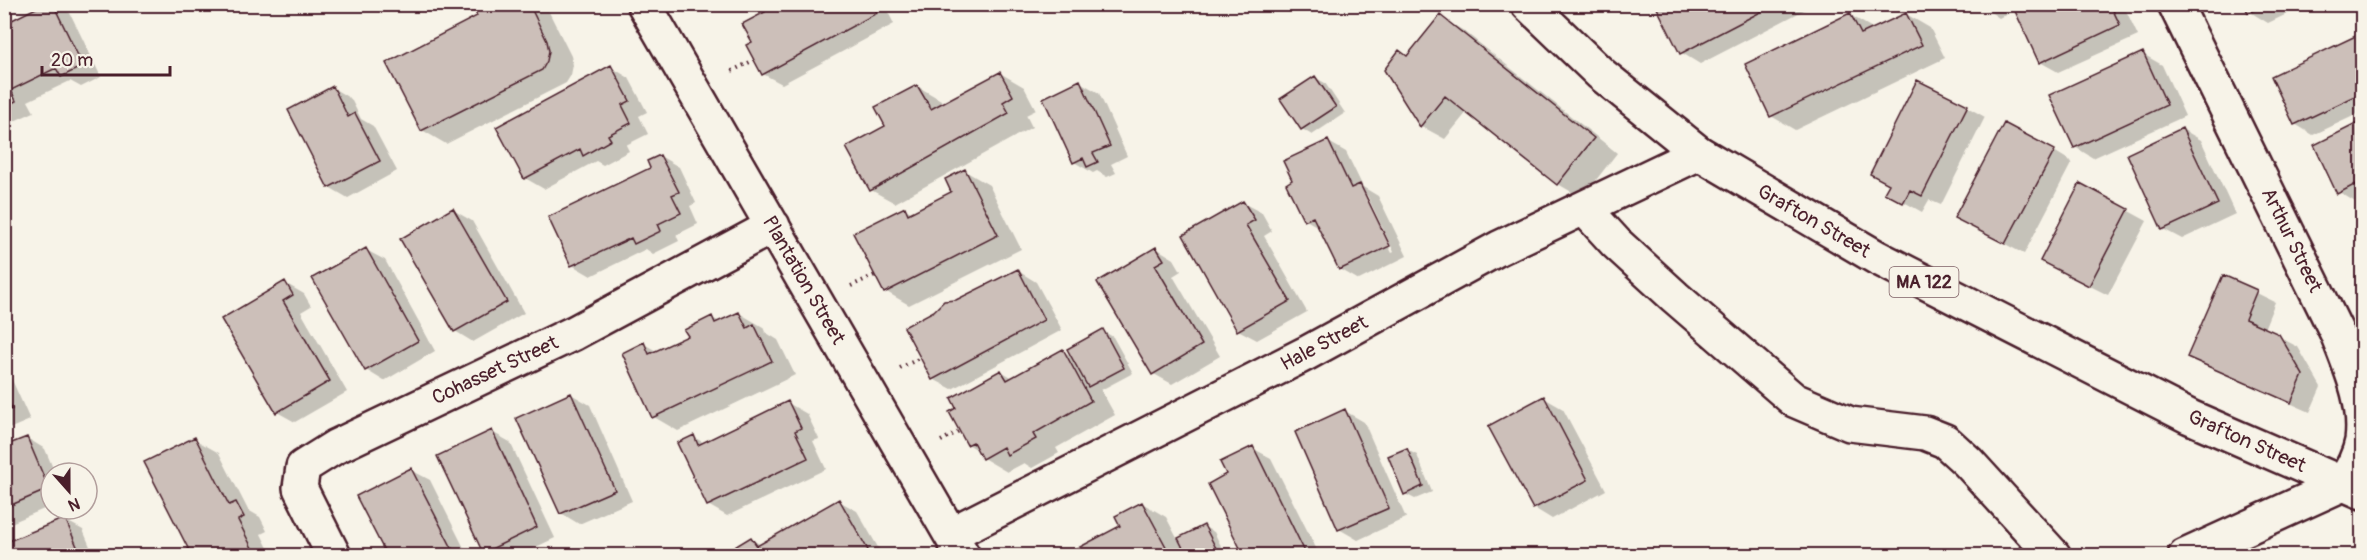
<svg xmlns="http://www.w3.org/2000/svg" width="2367" height="560" font-family="Pangolin,sans-serif">
<rect width="100%" height="100%" fill="#f7f3e8"/>
<filter id="ink" filterUnits="userSpaceOnUse"><feTurbulence type="fractalNoise" baseFrequency=".0167" numOctaves="2"/><feDisplacementMap in="SourceGraphic" scale="12" xChannelSelector="R" yChannelSelector="G"/><feConvolveMatrix kernelMatrix="1 2 1 2 8 2 1 2 1" color-interpolation-filters="sRGB"/></filter>
<g filter="url(#ink)">
<!-- shadow -->
<path fill="#0003" fill-rule="evenodd" d="M48,4H55L70,13L101,77L81,87L70,81L28,101L34,112L12,122L4,118V25Z
M481,4H545L571,56L573,65L571,75L566,83L446,144L422,130L479,17Z
M764,4H884L894,24L782,84L763,74L754,43L767,13Z
M1657,4H1808L1810,7L1700,64L1682,53Z
M1979,4H2123L2138,36L2058,72L2040,62L2016,9L1999,18Z
M2246,4H2308L2268,23L2250,12Z
M1906,14L1930,28L1945,58L1795,130L1771,116L1850,15L1874,29Z
M1440,17L1464,31L1617,153L1582,198L1558,184L1467,112L1445,139L1421,126L1386,70L1408,57Z
M2362,35V112L2313,135L2295,124L2273,76Z
M2143,54L2162,65L2185,116L2093,158L2075,147Z
M611,67L629,78L647,112L639,116L648,134L626,145L629,151L603,165L596,161L544,189L525,178Z
M1000,73L1024,87L1036,110L1026,115L1032,127L895,203L871,190L887,126L917,86L941,100L943,104Z
M1316,78L1325,83L1345,113L1312,135L1302,129Z
M1080,82L1099,93L1127,156L1111,164L1116,173L1107,177L1097,171L1093,173L1074,162Z
M333,88L351,99L361,119L373,126L397,171L348,198L329,187Z
M1967,107L1985,117L1941,205L1929,200L1922,212L1886,192Z
M2362,122V200L2357,203L2339,192L2316,146Z
M2182,129L2201,140L2235,214L2182,239L2163,229Z
M1327,141L1346,152L1363,187L1378,196L1407,256L1359,280L1340,269L1320,228L1306,220ZM1363,195H1367L1394,252L1392,253Z
M2054,151L2072,162L2024,254L1975,228Z
M660,156L679,167L696,203L690,206L698,224L676,235L679,241L653,254L646,249L591,276L572,265Z
M965,171L989,185L1021,249L909,305L885,291L905,209L913,213L953,193Z
M2081,185L2147,221L2108,295L2060,271Z
M1243,203L1262,213L1272,231L1264,236L1307,312L1257,340L1238,330Z
M453,210L472,221L524,313L473,342L455,331Z
M1156,248L1174,259L1181,271L1173,276L1220,356L1172,384L1154,374L1099,283Z
M366,250L385,260L435,351L384,381L366,370Z
M1018,271L1036,282L1062,330L952,389L933,379L957,301Z
M2224,277L2275,302L2264,329L2298,347L2321,387L2310,412L2208,367L2189,357Z
M285,283L304,294L311,306L301,312L347,392L295,422L277,412L223,319Z
M739,313L763,327L765,332L778,340L795,375L678,431L654,417L644,344L658,352L690,337L712,318L720,322Z
M1103,331L1113,337L1133,373L1101,390L1115,415L1056,448L1059,453L1032,468L1024,463L1007,472L983,458L979,451L968,444L1001,371L1013,378L1063,351L1073,357Z
M4,369L8,371L30,420L4,431Z
M571,394L590,405L632,501L579,524L561,513Z
M1544,398L1563,409L1606,490L1552,519L1534,508Z
M788,403L807,414L819,439L813,441L826,469L727,516L708,505L694,437L704,443Z
M1345,411L1364,422L1406,518L1358,540L1339,529Z
M492,432L510,442L555,538L517,556H491L484,552Z
M27,438L45,449L55,473H51V506L4,526V448Z
M194,439L219,453L248,510L260,517L267,531L261,534L272,556H194Z
M1252,448L1271,458L1320,556H1246L1228,475Z
M1407,450L1417,455L1432,492L1415,499L1405,494Z
M411,470L430,480L468,556H389Z
M839,501L857,511L883,556H732L751,539L761,545Z
M1142,503L1166,517L1178,540L1204,527L1214,532L1226,556H1066L1122,526Z
M65,520L83,530L94,556H4Z"/>
<!-- building -->
<path fill="#ccbfb9" stroke="#4a1f2b" stroke-width="1.5" d="M44,4H53L83,66L61,77L56,68L11,90L16,101L4,107V24Z
M478,4H529L547,41L549,51L547,61L542,70L421,131L386,63L477,16L473,7Z
M872,4L877,13L762,75L746,45L752,42L742,24L765,12L761,4Z
M1655,4H1776L1680,54Z
M2029,4H2110L2120,25L2039,63L2015,11Z
M2244,4H2267L2248,13Z
M1850,13L1861,34L1906,13L1922,45L1770,117L1745,64Z
M1440,15L1594,138L1557,185L1445,96L1420,127L1384,70L1399,50L1407,56Z
M2362,33V93L2294,125L2271,76Z
M2143,52L2167,105L2074,148L2049,95Z
M611,65L630,101L622,105L631,123L608,135L611,140L583,156L580,149L524,179L496,127Z
M1000,72L1013,96L1003,102L1009,113L870,191L846,147L885,126L875,107L917,85L931,109Z
M1315,76L1336,107L1301,130L1280,99Z
M1080,80L1110,146L1093,153L1098,162L1087,167L1083,158L1073,163L1043,98Z
M1917,80L1968,105L1922,196L1910,190L1903,203L1884,193L1889,184L1870,174Z
M333,86L348,117L355,113L380,161L328,188L288,110Z
M2362,121V189L2359,190L2356,184L2337,194L2314,145Z
M2004,123L2055,150L2005,244L1954,218Z
M2182,128L2218,204L2162,230L2127,154Z
M1328,140L1351,188L1360,184L1390,246L1339,270L1313,217L1304,221L1286,184L1292,180L1283,161Z
M660,155L679,192L672,195L681,213L658,224L661,231L634,244L631,238L571,266L548,217L650,168L647,161Z
M965,169L998,235L884,293L853,233L905,207L908,214L951,192L945,179Z
M2080,183L2129,209L2089,286L2040,261Z
M1243,201L1255,220L1246,225L1290,301L1237,331L1183,235Z
M453,208L507,302L454,332L400,239Z
M1156,247L1164,260L1155,265L1202,345L1152,375L1097,282Z
M366,248L418,341L365,371L312,278Z
M1018,269L1044,320L932,380L904,327L934,311L944,301L956,300Z
M2223,275L2257,290L2245,319L2279,334L2303,375L2291,403L2187,357Z
M285,281L293,295L283,301L330,381L276,413L221,319Z
M739,312L747,328L754,324L772,361L652,418L622,353L644,342L649,354L688,336L684,330L712,316L715,323Z
M1103,329L1124,368L1088,387L1067,349Z
M1063,349L1091,401L1033,434L1036,439L1007,455L1003,447L982,459L973,442L967,445L949,412L956,408L951,398L1001,370L1007,380Z
M4,392L12,409L4,412Z
M571,393L615,490L560,514L516,418Z
M1544,396L1588,480L1533,509L1488,426Z
M788,401L801,428L795,431L808,458L707,506L677,443L694,435L698,445Z
M1345,409L1389,508L1338,530L1295,432Z
M492,430L537,527L483,553L437,456Z
M27,437L49,489L4,508V446Z
M195,437L229,505L236,502L244,517L238,520L256,556H192L144,462Z
M1253,446L1307,556H1244L1208,484L1226,474L1220,462Z
M1407,448L1423,486L1404,495L1388,456Z
M411,468L456,556H387L356,496Z
M839,499L868,550L859,556H730L728,551L751,537L757,546Z
M1142,502L1171,556H1063L1120,526L1115,516Z
M65,518L81,556H4V543Z
M1204,525L1220,556H1187L1178,538Z"/>
<g fill="none" stroke-linecap="round" stroke-linejoin="round">
<defs>
<path id="minor" d="M644,4L963,556
M2175,4L2337,333C2350,367 2367,403 2362,441C2359,457 2351,470 2343,484L2185,556
M1584,208L1616,243L1675,297L1794,400L1850,424L1925,433L1945,441L1968,462L2054,556
M951,534L1307,353L1499,248L1699,153
M334,556L300,488L303,467L335,447L574,333L773,226"/>
<path id="highway" d="M1528,4L1601,74L1699,153L1876,257L2190,417L2362,492"/>
</defs>
<!-- minor casing -->
<use href="#minor" stroke="#4a1f2b" stroke-width="38"/>
<!-- highway casing -->
<use href="#highway" stroke="#4a1f2b" stroke-width="38"/>
<!-- path -->
<path stroke="#4a1f2b" stroke-width="4" stroke-dasharray="1.5 4.5" stroke-linecap="butt" d="M732,71L754,60
M851,286L875,275
M900,368L920,358
M941,441L959,431"/>
<!-- minor -->
<use href="#minor" stroke="#f7f3e8" stroke-width="33"/>
<!-- highway -->
<use href="#highway" stroke="#f7f3e8" stroke-width="33"/>
</g>
</g>
<g text-anchor="middle" dominant-baseline="central" stroke-width="5" stroke-linejoin="round" paint-order="stroke">
<!-- shield labels -->
<rect fill="#f7f3e8" stroke="#7e5f64" stroke-width="1.5" x="1889.5" y="267" width="69" height="30" rx="4.5"/>
<g font-size="18" font-weight="bold" fill="#4a1f2b">
<text x="1924" y="282">MA 122</text>
</g>
<!-- street labels -->
<g font-size="20" fill="#4a1f2b" stroke="#f7f3e8">
<text transform="translate(1814 221) rotate(30)">Grafton Street</text>
<text transform="translate(2292 240) rotate(64)">Arthur Street</text>
<text transform="translate(804 280) rotate(60)">Plantation Street</text>
<text transform="translate(1324 343) rotate(-28)">Hale Street</text>
<text transform="translate(495 370) rotate(-25)">Cohasset Street</text>
<text transform="translate(2247 441) rotate(24)">Grafton Street</text>
</g>
</g>
<!-- margin -->
<rect width="2367" height="560" fill="none" stroke="#f7f3e8" stroke-width="24"/>
<rect x="12" y="12" width="2343" height="536" fill="none" stroke="#4a1f2b" stroke-width="2" filter="url(#ink)"/>
<!-- north arrow -->
<g transform="translate(69 491) rotate(159)"><circle r="28" fill="#f7f3e8" stroke="#b29e9c" stroke-width="1.5"/>
<path d="M0-4.5L10 22L0 15L-10 22Z" fill="#4a1f2b"/>
<text y="-9" font-size="16" font-weight="bold" text-anchor="middle" fill="#4a1f2b">N</text>
</g>
<!-- scale -->
<path d="M42 66v9h128v-9" fill="none" stroke="#4a1f2b" stroke-width="3"/>
<text x="51" y="66" font-size="18" fill="#4a1f2b" stroke="#f7f3e8" stroke-width="4.5" paint-order="stroke">20 m</text>
</svg>
